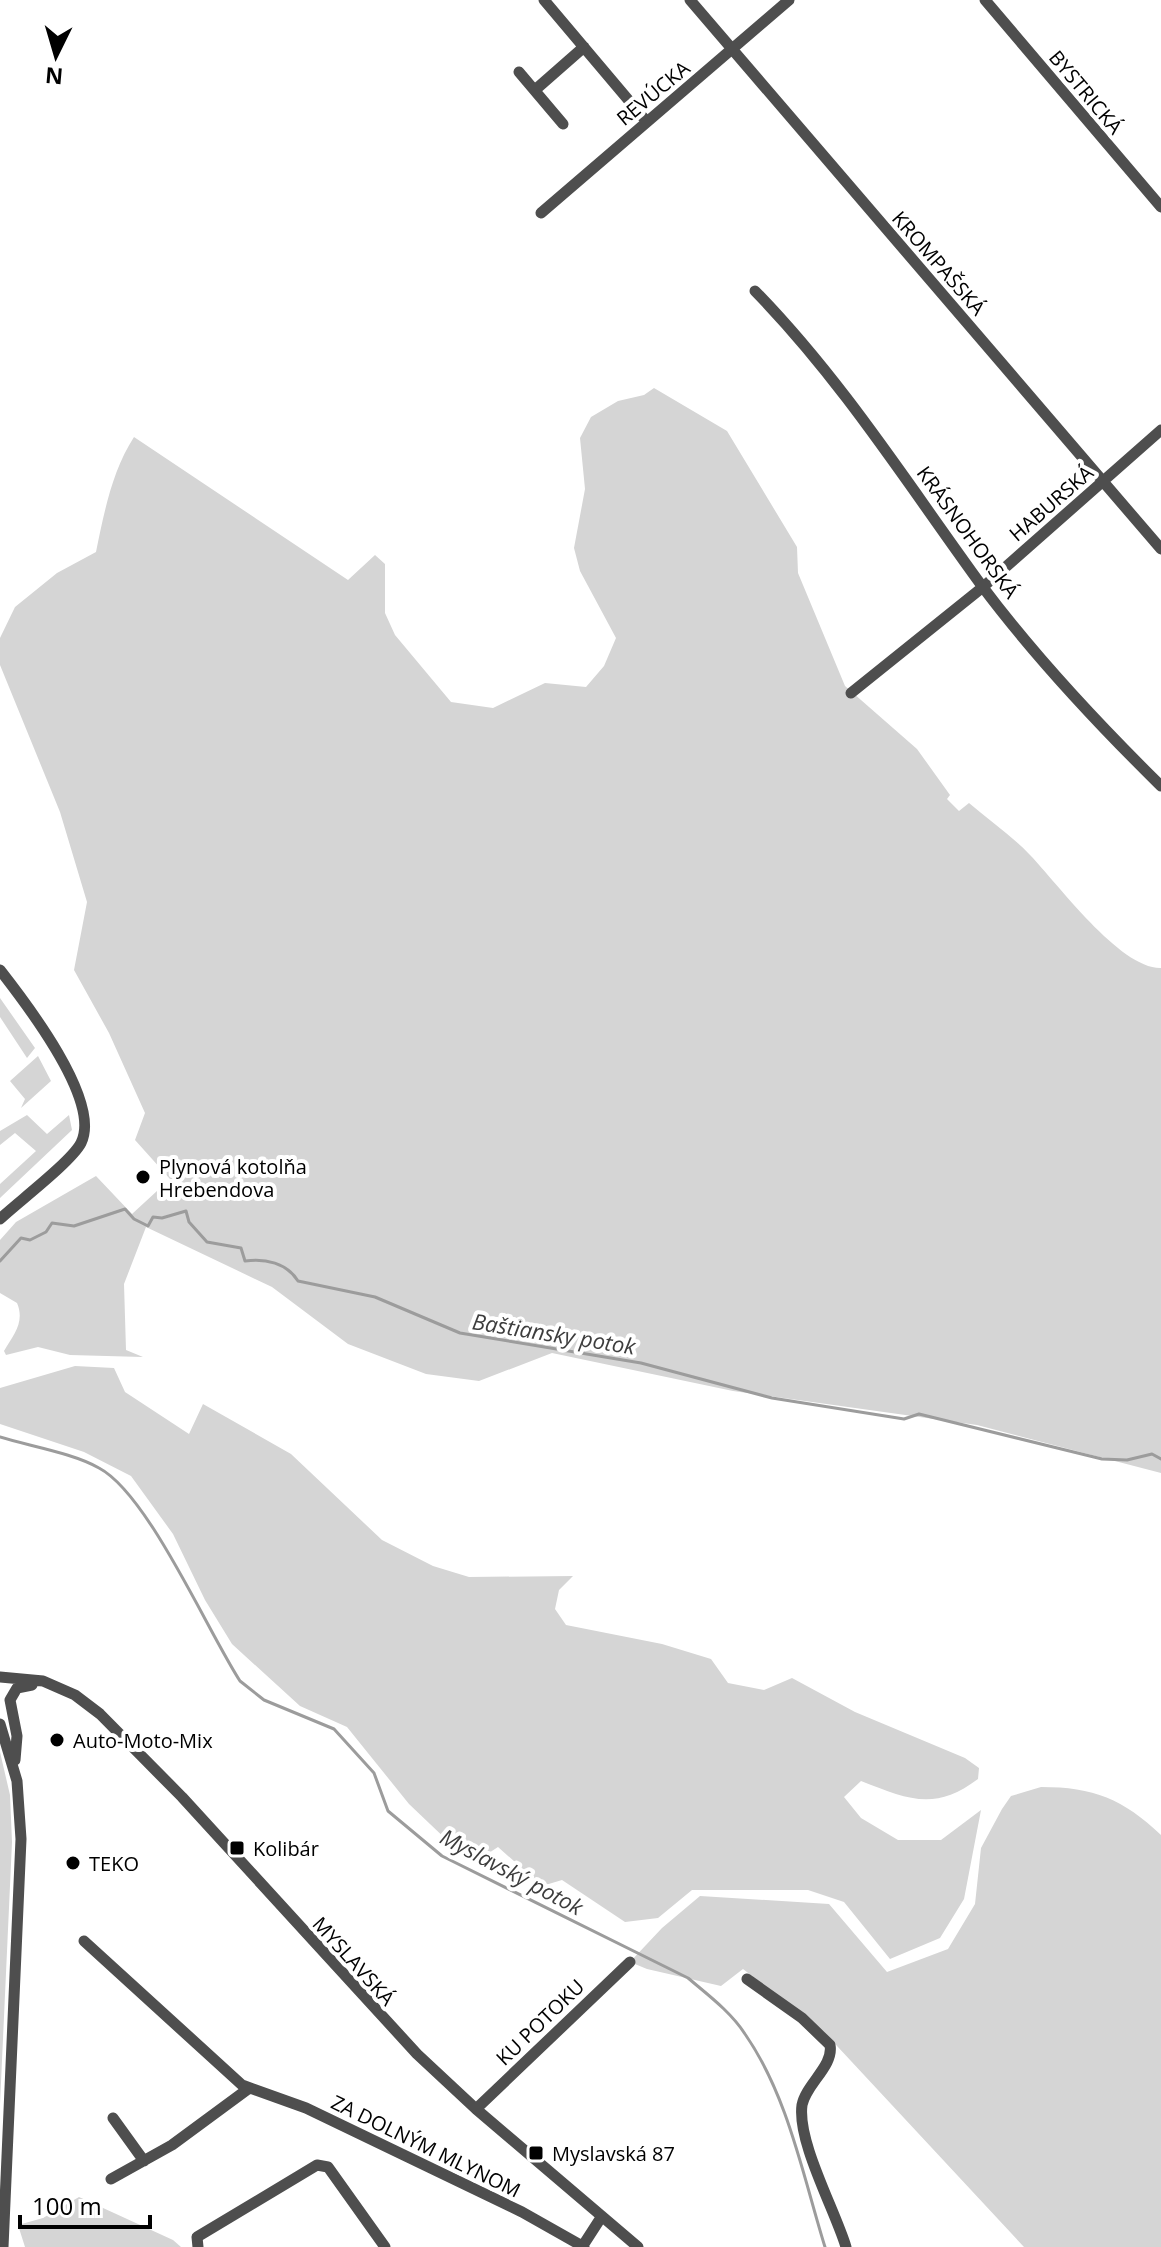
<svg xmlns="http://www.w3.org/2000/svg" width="1161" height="2247" font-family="'Open Sans',sans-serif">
<rect width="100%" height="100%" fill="#fff"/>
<!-- green -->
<path fill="#d5d5d5" d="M654,388L727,431L797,547L798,573L845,686L917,749L950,795L947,799L959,811L969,803C989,820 1012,836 1030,855C1058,884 1120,969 1161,968V1473L977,1425L733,1391L552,1353L479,1381L426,1374L348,1344L272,1287L146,1227L124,1284L126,1350L143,1357L70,1355L38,1347L6,1355L4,1351C14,1334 25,1322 17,1303L0,1293V1240L16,1222L96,1176L132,1214L170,1179L135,1140L145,1113L109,1033L74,970L87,902L60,812L0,665V638L15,607L57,573L96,552C104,513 112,471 134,437L348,580L375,555L385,564V613L395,635L451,702L493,708L545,683L586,687L604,666L616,638L580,571L574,548L585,489L580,438L591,417L618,401L644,395Z
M0,998L35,1048L27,1058L0,1017Z
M38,1056L51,1081L21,1108L25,1099L10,1081Z
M27,1115L47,1134L69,1115L72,1130L0,1198V1184L36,1151L15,1133L0,1145V1131Z
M75,1366L114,1368L125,1392L189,1434L203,1404L291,1454L382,1540L433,1566L469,1577L573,1576L559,1590L555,1609L566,1625L662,1644L711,1659L728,1683L764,1690L792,1678L855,1712L965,1758L979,1768L978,1779C934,1812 908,1799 861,1781L844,1797L861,1818L898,1840H941L981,1810L964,1899L940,1938L890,1959L844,1902L808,1890H692L658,1918L625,1922L562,1880L542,1886L498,1847L472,1864L409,1804L347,1727L300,1706L232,1644L205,1600L173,1534L131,1476L84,1452L0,1424V1388Z
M0,1752L10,1795L12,1842L0,2104Z
M1041,1787C1094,1787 1123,1799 1161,1835V2247H1024L824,2032L743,1969L721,1986L647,1969L630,1962L662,1928L700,1896L829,1904L887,1972L948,1949L975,1904L981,1848L1002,1809L1011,1796Z
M79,2197L173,2240L181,2247H25L18,2225L43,2218Z"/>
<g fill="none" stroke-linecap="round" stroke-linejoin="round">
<!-- stream -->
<path stroke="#9c9c9c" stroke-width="3" d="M0,1261L21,1238L30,1240L46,1232L52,1223L74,1226L125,1209L134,1219L148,1226L153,1217L162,1218L186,1211L189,1222L207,1242L241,1248L245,1261C265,1258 287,1263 298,1281L375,1297L460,1333L641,1363L772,1398L904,1419L919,1414L1102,1459L1127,1460L1152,1454L1161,1459
M0,1437C29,1446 73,1453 99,1468C148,1494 207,1630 240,1681L264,1700L334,1729L374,1773L388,1811L442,1856L688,1978C708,1995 731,2012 745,2034C788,2096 803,2176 825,2247"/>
<!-- minor -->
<path stroke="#4e4e4e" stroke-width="11" d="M544,0L647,122
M690,0L1161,549
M985,0L1161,207
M519,72L563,124
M535,90L584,47
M541,213L789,0
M755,291C842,380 909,486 982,586C1036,658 1097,723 1161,786
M851,693L983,587L1161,430
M0,970C25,1002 102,1101 81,1143C71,1162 18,1202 0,1219
M0,1677L43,1681L75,1695L100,1714L182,1797L417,2054L476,2109L638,2247
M0,1724L17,1781L21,1839L3,2247
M15,1760L17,1736L10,1700L17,1688L32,1685
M84,1941L242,2085L306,2108L522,2212L584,2247
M747,1979L802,2018L830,2045C834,2066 806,2084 802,2105C797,2142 835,2210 846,2247
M476,2109L630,1962
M113,2118L144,2161
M111,2179L172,2145L248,2089
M198,2247L197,2237L317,2165L328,2167L385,2247
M582,2247L602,2216"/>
</g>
<!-- markers -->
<g fill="#000" stroke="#fff" stroke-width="3">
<circle cx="143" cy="1177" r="8"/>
<circle cx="57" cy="1740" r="8"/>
<rect x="229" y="1840" width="16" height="16" rx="4"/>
<circle cx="73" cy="1863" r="8"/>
<rect x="528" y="2145" width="16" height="16" rx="4"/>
</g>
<g text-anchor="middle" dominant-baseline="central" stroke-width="8" stroke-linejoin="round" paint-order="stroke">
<!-- street labels -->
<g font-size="20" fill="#000" stroke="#fff">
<text transform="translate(1086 92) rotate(50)">BYSTRICKÁ</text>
<text transform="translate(653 93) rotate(-40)">REVÚCKA</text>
<text transform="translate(939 263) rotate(49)">KROMPAŠSKÁ</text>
<text transform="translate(1051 503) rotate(-41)">HABURSKÁ</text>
<text transform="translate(968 532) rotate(54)">KRÁSNOHORSKÁ</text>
<text transform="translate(354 1961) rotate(48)">MYSLAVSKÁ</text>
<text transform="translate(540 2022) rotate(-44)">KU POTOKU</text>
<text transform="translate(426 2146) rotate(26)">ZA DOLNÝM MLYNOM</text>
</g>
<!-- poi labels -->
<g font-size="20" fill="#000" stroke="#fff" text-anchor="start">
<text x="159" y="1166">Plynová kotolňa<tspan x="159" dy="23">Hrebendova</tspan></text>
<text x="73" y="1740">Auto-Moto-Mix</text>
<text x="253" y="1848">Kolibár</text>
<text x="89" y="1863">TEKO</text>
<text x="552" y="2153">Myslavská 87</text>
</g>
<!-- water labels -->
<g font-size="22" font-style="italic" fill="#3d3d3d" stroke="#fff">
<text transform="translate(554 1333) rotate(9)">Baštiansky potok</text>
<text transform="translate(512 1871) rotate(28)">Myslavský potok</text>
</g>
</g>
<!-- north arrow -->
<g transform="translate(56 56) rotate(185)" stroke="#ffffff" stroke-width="6" paint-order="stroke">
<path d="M0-6L14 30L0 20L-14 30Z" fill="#000000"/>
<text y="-12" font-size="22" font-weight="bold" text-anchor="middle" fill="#000000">N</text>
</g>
<!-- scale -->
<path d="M20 2215v12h130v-12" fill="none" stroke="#000000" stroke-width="4"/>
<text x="32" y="2215" font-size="24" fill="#000000" stroke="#ffffff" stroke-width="6" paint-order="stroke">100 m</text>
</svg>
